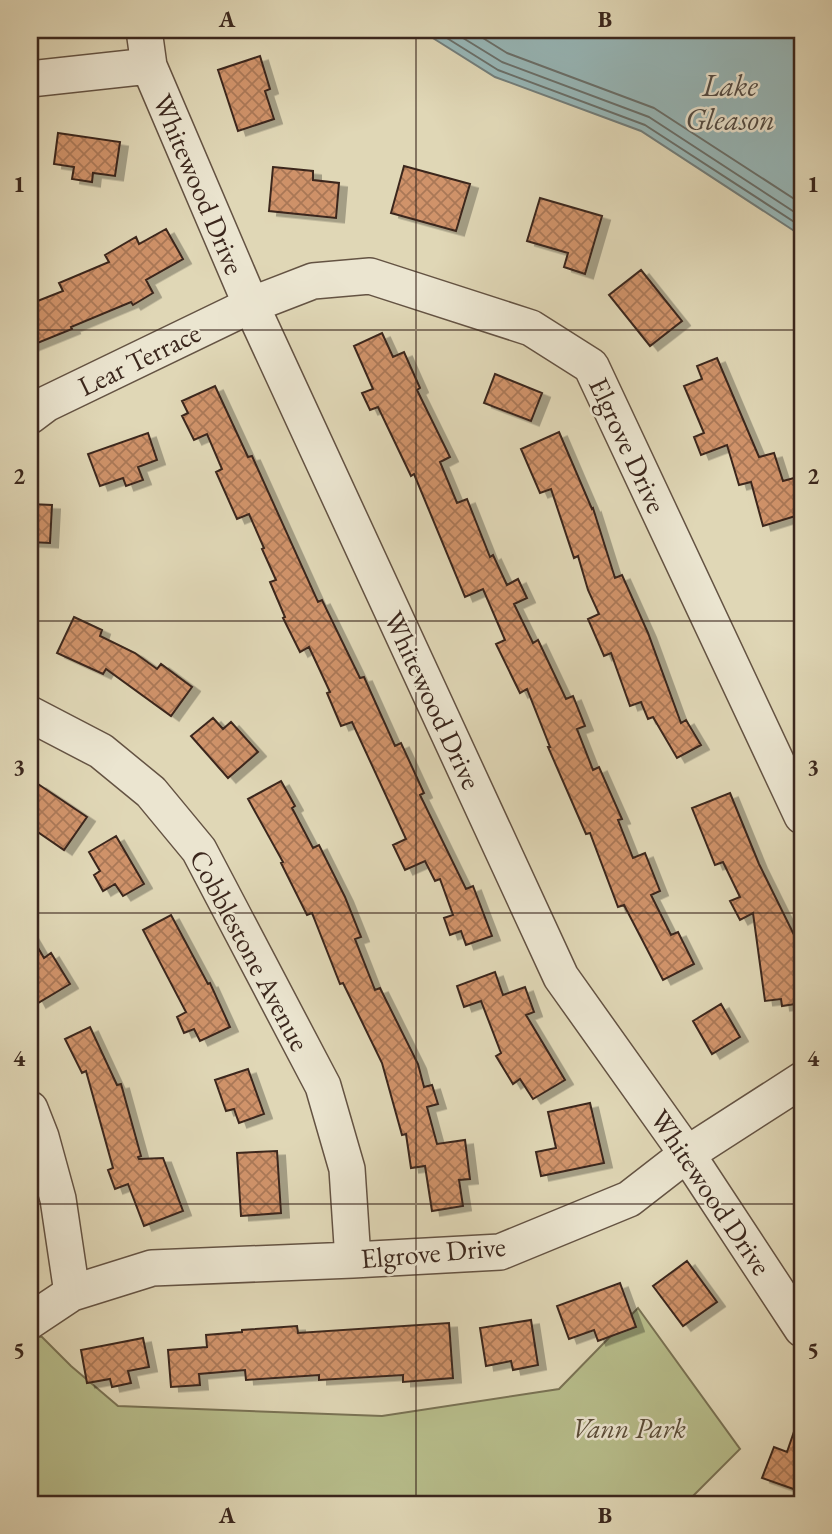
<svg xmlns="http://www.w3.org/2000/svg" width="832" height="1534" font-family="'EB Garamond',serif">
<defs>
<pattern id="building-cross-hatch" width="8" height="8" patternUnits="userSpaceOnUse" patternTransform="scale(1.75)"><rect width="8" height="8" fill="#d0936b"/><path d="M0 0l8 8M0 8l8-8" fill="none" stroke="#aa7857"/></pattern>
<filter id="shadow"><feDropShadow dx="8" dy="4.5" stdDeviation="0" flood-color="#0004"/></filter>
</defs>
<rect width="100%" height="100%" fill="#e0d7b6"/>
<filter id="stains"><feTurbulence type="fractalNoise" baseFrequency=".00286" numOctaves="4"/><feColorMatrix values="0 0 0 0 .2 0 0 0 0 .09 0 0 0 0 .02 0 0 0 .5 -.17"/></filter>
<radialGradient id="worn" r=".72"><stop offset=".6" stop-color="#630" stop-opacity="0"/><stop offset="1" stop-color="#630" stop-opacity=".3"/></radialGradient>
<!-- green -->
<path fill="#b7bd8b" stroke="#797254" stroke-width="2" d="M638,1308L740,1449L685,1504H30V1336L42,1337L71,1366L118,1406L382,1416L559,1389Z"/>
<!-- water -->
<path fill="#97b7b8" stroke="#727d7a" stroke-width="2" d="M427,30H802V236L641,131L495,77L428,35Z"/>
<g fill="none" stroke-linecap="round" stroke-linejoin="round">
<!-- shore -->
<path stroke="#696f6a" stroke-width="2" d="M434,30L498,70L645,125L802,227
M450,30L502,62L649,117L802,217
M470,30L507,53L654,108L802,204"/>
</g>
<!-- building -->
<path fill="url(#building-cross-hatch)" stroke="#3b271d" stroke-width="2" filter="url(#shadow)" d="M260,56L270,89L265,91L274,119L238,131L218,70Z
M58,133L120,142L115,176L93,173L92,182L72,179L74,167L54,164Z
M404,166L470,184L456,231L391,213Z
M273,167L313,171V180L339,183L336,218L269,211Z
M540,198L602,216L585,274L564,267L568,253L527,241Z
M166,229L183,259L146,280L153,293L133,305L131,302L71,327L72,329L30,346V304L63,291L59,283L109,262L105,255L136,237L139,244Z
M641,270L682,321L650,346L609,295Z
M382,333L393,357L404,352L420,388L417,390L450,457L440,462L457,503L467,499L490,557L493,555L507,585L518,579L527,598L514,604L533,643L538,640L566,699L573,696L585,726L577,729L593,770L599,767L622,819L618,820L633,858L645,853L660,891L651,895L671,935L678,932L694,964L663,980L624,905L618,907L590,833L586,834L548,747H550L527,689L520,693L496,644L505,640L483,589L465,597L414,474L411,476L378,407L370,410L362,393L373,389L354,346Z
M717,358L759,457L774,453L783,481L794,478L802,506V514L763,526L751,482L739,485L727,445L701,455L694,437L704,433L684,386L702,379L697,366Z
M495,374L542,393L531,421L484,403Z
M215,386L248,457L252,456L318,602L322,600L360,678L364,677L395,746L401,743L424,793L420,795L466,889L473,886L492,936L466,945L461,931L450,935L444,918L453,915L440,879L435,881L425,861L405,870L393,845L406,839L352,722L341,726L327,693L330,692L309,647L300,652L283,618L285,617L270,582L276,580L262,549L264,548L249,514L237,519L216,472L222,469L207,434L194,440L182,416L188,413L182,401Z
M559,432L592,509L593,508L615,578L622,575L648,633L681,723L686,720L701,745L677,758L653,717L648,719L641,702L630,706L611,653L604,656L588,619L599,614L588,590L578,556L574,558L551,489L540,493L521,449Z
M148,433L157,460L138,467L143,480L126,486L123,478L100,486L88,454Z
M30,504L52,505L50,543L30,542Z
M74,617L102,630L100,636L135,653L157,669L161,664L192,687L171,716L106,669L103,674L57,653Z
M213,718L223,729L231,722L258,752L228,778L191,736Z
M281,781L295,806L292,808L313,848L319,845L345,897L361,937L355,939L375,990L380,988L418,1064L424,1087L432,1085L438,1104L427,1107L437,1144L465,1140L470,1179L459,1180L463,1206L432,1211L425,1166L411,1168L406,1134L402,1135L382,1063L343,983L340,984L312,913L307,915L281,863L283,862L248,799Z
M38,784L87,817L64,850L32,828L37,822L30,817V795Z
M730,793L759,864L802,951V1003L782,1006L781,999L765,1001L753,913L740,920L730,901L740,897L723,862L715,865L692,808Z
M116,836L144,884L123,896L115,884L103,891L94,875L100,871L89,852Z
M171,915L208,984L210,983L230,1027L200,1041L194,1029L184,1033L177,1017L186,1012L143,930Z
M30,934L44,958L51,953L70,984L38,1003L30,988Z
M495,972L503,995L525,987L534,1012L526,1015L565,1080L533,1099L520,1079L513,1084L496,1056L501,1053L481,1001L464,1007L457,986Z
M721,1004L740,1037L712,1054L693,1021Z
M90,1027L117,1085L121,1084L141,1156L138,1157L139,1159L163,1158L183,1211L144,1226L128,1184L115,1189L108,1170L113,1168L86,1071L82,1073L65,1039Z
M248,1069L264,1114L239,1123L234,1109L226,1111L215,1080Z
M590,1103L604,1163L541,1176L536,1152L556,1148L548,1112Z
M277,1151L281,1213L241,1216L237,1153Z
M687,1261L717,1302L683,1326L653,1286Z
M620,1283L636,1327L598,1341L594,1330L569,1339L557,1306Z
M531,1320L538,1365L513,1370L511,1361L486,1366L480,1328Z
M449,1323L453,1378L403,1382V1375L319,1380V1375L246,1380L245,1370L199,1374L200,1385L171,1387L168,1350L207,1347L206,1335L242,1332V1330L297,1326L298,1333Z
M143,1338L149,1367L128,1371L131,1383L112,1387L110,1379L87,1383L81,1350Z
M799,1417H802V1492L762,1478L774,1447L787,1452Z"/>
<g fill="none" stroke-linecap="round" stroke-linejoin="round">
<defs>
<path id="minor" d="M144,30L149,66L251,305L561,977L687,1154L802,1329
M30,79L149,66
M30,416L46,404L251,305L313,281L370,276L531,328L591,366L802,816
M30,714L101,751L151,792L199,850L323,1086L347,1169L353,1260
M30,1109L41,1137L58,1199L72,1293
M30,1321L72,1293L152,1268L353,1260L500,1252L629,1199L687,1154L802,1080"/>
</defs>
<!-- minor casing -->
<use href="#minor" stroke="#645343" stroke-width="38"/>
<!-- minor -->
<use href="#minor" stroke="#ebe5d0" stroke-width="35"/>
</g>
<!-- grid -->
<path fill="none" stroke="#3b271d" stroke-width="2" stroke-opacity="0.55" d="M416,30V1504M30,330H802M30,621H802M30,913H802M30,1204H802"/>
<g text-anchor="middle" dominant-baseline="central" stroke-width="5" stroke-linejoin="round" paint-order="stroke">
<!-- street labels -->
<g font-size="28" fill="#3b271d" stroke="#ebe5d0">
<text transform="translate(199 184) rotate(67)">Whitewood Drive</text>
<text transform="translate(139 359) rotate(-26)">Lear Terrace</text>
<text transform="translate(628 445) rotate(65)">Elgrove Drive</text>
<text transform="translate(433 700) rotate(65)">Whitewood Drive</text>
<text transform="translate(250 950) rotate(62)">Cobblestone Avenue</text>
<text transform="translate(711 1192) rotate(56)">Whitewood Drive</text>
<text transform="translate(433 1252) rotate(-5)">Elgrove Drive</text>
</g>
<!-- park labels -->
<g font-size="28" font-style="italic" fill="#5a4c38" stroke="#ebe5d0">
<text x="629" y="1428">Vann Park</text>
</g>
<!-- water labels -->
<g font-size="30" font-style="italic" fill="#524b44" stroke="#ebe5d0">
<text x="730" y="85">Lake<tspan x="730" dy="34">Gleason</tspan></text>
</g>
</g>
<!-- margin -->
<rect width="832" height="1534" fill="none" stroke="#e0d7b6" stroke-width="77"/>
<rect x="38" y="38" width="756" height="1458" fill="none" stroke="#3b271d" stroke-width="2.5"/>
<g font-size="23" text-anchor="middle" font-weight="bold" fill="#3b271d">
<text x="227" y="27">A</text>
<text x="605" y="27">B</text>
<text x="19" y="192">1</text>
<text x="813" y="192">1</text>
<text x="19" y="484">2</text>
<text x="813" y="484">2</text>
<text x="19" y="775">3</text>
<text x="813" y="775">3</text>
<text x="19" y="1066">4</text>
<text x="813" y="1066">4</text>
<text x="19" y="1358">5</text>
<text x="813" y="1358">5</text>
<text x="227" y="1523">A</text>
<text x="605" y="1523">B</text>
</g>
<rect width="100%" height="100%" filter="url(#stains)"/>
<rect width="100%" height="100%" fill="url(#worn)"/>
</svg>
